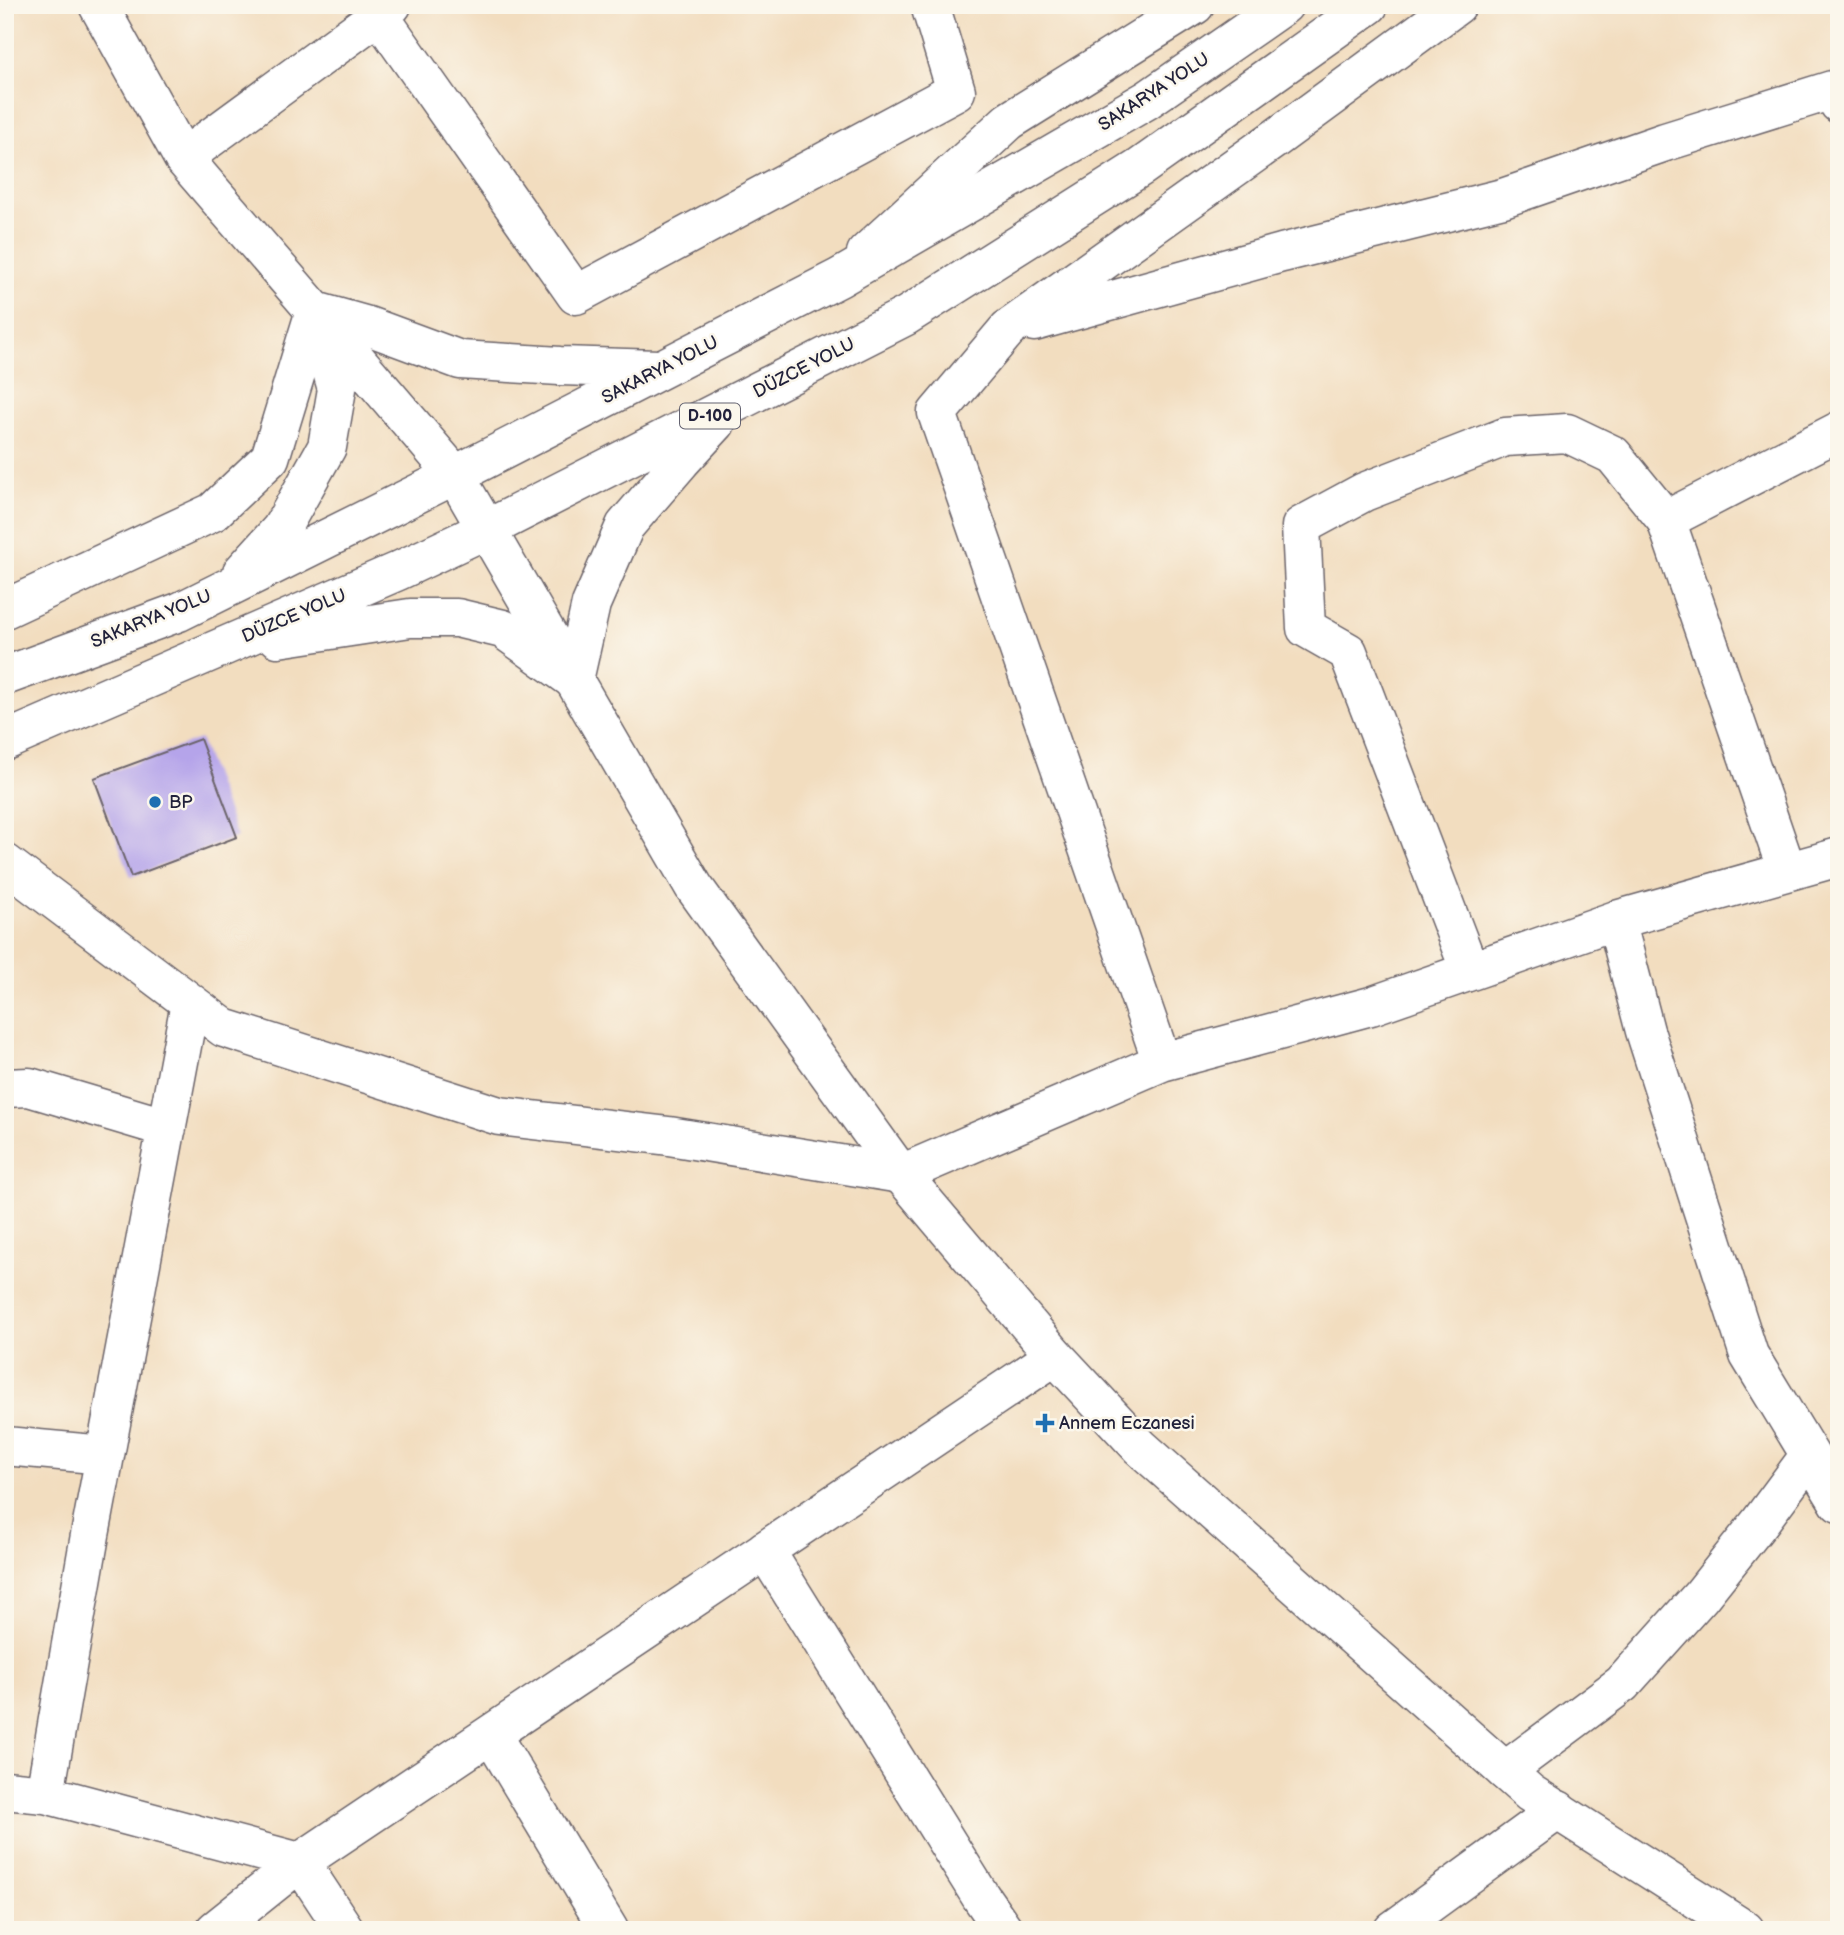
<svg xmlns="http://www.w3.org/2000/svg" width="1844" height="1935" font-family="'Balsamiq Sans',sans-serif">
<rect width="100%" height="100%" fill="#fbf7ec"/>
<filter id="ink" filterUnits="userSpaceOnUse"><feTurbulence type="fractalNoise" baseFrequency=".0143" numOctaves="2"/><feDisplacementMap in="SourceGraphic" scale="14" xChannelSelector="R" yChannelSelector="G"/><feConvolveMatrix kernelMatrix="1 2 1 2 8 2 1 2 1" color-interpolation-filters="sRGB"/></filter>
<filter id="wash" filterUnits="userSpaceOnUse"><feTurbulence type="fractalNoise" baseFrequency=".00686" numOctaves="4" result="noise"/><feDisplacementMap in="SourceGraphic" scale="28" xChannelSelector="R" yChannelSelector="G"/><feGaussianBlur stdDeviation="1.57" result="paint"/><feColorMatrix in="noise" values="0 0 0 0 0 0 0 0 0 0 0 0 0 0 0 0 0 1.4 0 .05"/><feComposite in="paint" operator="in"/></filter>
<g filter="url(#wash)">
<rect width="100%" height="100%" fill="#f2ddbf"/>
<g id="blocks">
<!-- building -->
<path fill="#b5a4ea" d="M200,739L237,837L131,877L94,778Z"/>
</g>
</g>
<g filter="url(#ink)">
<use href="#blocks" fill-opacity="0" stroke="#6b6369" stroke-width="2"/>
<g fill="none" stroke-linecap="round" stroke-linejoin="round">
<defs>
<path id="street" d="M379,15L576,295L956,91L930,5
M183,158L392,5
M866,253L1009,121L1195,5
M1034,322L1282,253L1503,198L1665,142L1832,90L1839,104
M1666,520L1787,871
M5,609L213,512L270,458L315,311L183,158L98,5
M5,863L224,1028L499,1116L669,1136L901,1174L1162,1062L1371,1006L1616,920L1839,857
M1616,920L1645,1031L1749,1355L1839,1503
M1470,971L1348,652L1306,628L1301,526L1364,492L1505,437L1567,433L1613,455L1666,520L1839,431
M1162,1062L937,413L1008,329L1276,138L1457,5
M5,1088L29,1087L167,1128
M5,1446L105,1455
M765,1550L981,1897L1004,1930
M491,1734L609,1930
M1505,1771L1622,1684L1701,1596L1760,1522L1809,1456
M5,1790L45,1794L300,1862L345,1930
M45,1794L90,1535L190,1003
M215,1930L300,1862L1055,1356
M1393,1930L1558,1810"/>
<path id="secondary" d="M315,311L455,475L694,887L901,1174L1055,1356L1140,1447L1530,1793L1745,1930"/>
<path id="highway" d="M315,311L368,326L460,360L560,366L659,369
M242,572L281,529L327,447L337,389L315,311
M278,638L410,618H457L503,629L574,680L591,604L625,526L681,461L716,423
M5,676L179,612L455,475L839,278L1147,100L1284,5
M5,741L398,571L487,529L906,316L1141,167L1369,5"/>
</defs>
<!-- street casing -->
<use href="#street" stroke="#6b6369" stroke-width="41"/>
<!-- secondary casing -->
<use href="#secondary" stroke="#6b6369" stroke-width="41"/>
<!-- highway casing -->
<use href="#highway" stroke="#6b6369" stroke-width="41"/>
<!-- street -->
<use href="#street" stroke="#fff" stroke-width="38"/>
<!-- secondary -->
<use href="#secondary" stroke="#fff" stroke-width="38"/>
<!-- highway -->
<use href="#highway" stroke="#fff" stroke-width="38"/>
</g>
</g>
<!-- markers -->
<g fill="#1f6fb2" stroke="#fbf7ec" stroke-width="2.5">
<circle cx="155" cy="802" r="7"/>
<path d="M1041.5 1412.5h7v7h7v7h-7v7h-7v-7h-7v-7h7z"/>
</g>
<g text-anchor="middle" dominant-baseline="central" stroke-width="5" stroke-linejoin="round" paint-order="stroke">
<!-- shield labels -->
<rect fill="#fbf7ec" stroke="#636270" stroke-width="2" x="680" y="403.5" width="60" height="25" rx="5"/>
<g font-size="16" font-weight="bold" fill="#22223b">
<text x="710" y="416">D-100</text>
</g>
<!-- street labels -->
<g font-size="18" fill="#22223b" stroke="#fbf7ec">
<text transform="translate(1154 92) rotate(-33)">SAKARYA YOLU</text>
<text transform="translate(804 368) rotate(-27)">DÜZCE YOLU</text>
<text transform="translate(660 370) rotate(-27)">SAKARYA YOLU</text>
<text transform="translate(294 616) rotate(-23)">DÜZCE YOLU</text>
<text transform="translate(151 619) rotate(-22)">SAKARYA YOLU</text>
</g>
<!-- poi labels -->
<g font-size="18" fill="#22223b" stroke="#fbf7ec" text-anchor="start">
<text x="169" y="802">BP</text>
<text x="1059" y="1423">Annem Eczanesi</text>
</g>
</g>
<!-- margin -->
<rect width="1844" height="1935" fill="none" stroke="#fbf7ec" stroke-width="28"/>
</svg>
